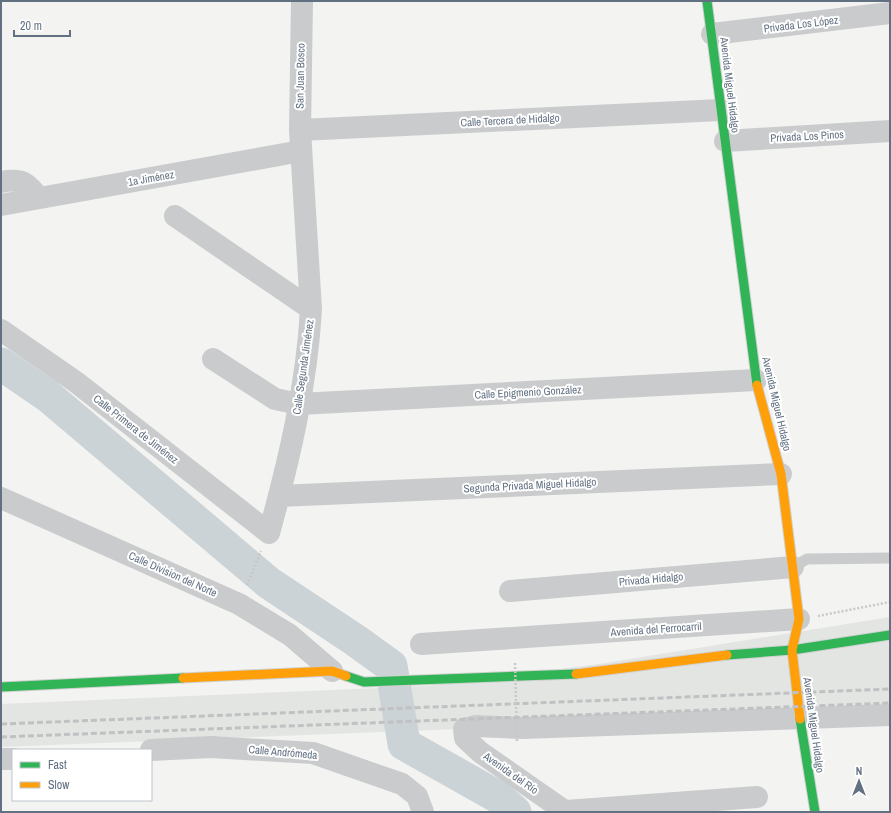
<svg xmlns="http://www.w3.org/2000/svg" width="891" height="813" font-family="'Archivo Narrow',sans-serif">
<rect width="100%" height="100%" fill="#f3f3f1"/>
<!-- built -->
<path fill="#e3e5e3" d="M890,617V712L1,747V704L427,686L599,664Z"/>
<g fill="none" stroke-linecap="round" stroke-linejoin="round">
<!-- river -->
<path stroke="#cbd3d6" stroke-width="33" d="M1,364L48,396L269,583L355,640L391,666L404,744L498,797L515,812"/>
<defs>
<path id="fast" d="M707,1L757,385
M727,655L792,650L890,635
M346,676L364,682L576,674
M1,687L183,678
M800,719L815,812"/>
<path id="slow" d="M757,385L781,474L799,619L792,650L800,719
M576,674L727,655
M183,678L332,671L346,676"/>
</defs>
<!-- fast casing -->
<use href="#fast" stroke="#cfd1d1" stroke-width="11"/>
<!-- slow casing -->
<use href="#slow" stroke="#cfd1d1" stroke-width="11"/>
<!-- path -->
<path stroke="#c8c8c9" stroke-width="2.5" stroke-dasharray="2 2" stroke-linecap="butt" d="M247,585L261,551
M818,616L890,602"/>
<!-- lane -->
<path stroke="#cacbcc" stroke-width="11" d="M793,567L807,559L890,558"/>
<!-- street -->
<path stroke="#cacbcc" stroke-width="22" d="M712,34L890,13
M300,130L721,110
M725,141L890,131
M1,182C22,178 26,182 39,198
M1,205L301,151
M175,216L311,309
M1,330L76,382L269,533C289,461 307,384 311,309L300,130L302,1
M213,359L275,399L299,404L756,380
M279,496L781,474
M1,498L239,604L290,635L332,671
M510,591L793,567
M421,644L799,619
M151,750L211,747L313,753L402,784L417,796L423,812
M1,759H13
M566,811L757,797
M566,812L480,752L465,738L464,729L476,726L522,728L890,715"/>
<!-- fast -->
<use href="#fast" stroke="#30b455" stroke-width="9"/>
<!-- slow -->
<use href="#slow" stroke="#ff9f0a" stroke-width="9"/>
<!-- rail -->
<path stroke="#c0c1c2" stroke-width="3" stroke-dasharray="6 3" stroke-linecap="butt" d="M1,724L890,689
M1,737L890,703"/>
<!-- path-bridge -->
<path stroke="#c8c8c9" stroke-width="2.5" stroke-dasharray="2 2" stroke-linecap="butt" d="M515,663L517,741"/>
</g>
<g text-anchor="middle" dominant-baseline="central" stroke-width="4" stroke-linejoin="round" paint-order="stroke">
<!-- street labels -->
<g font-size="11" fill="#627182" stroke="#fff">
<text transform="translate(801 24) rotate(-7)">Privada Los López</text>
<text transform="translate(300 76) rotate(-89)">San Juan Bosco</text>
<text transform="translate(730 85) rotate(83)">Avenida Miguel Hidalgo</text>
<text transform="translate(510 120) rotate(-3)">Calle Tercera de Hidalgo</text>
<text transform="translate(807 136) rotate(-3)">Privada Los Pinos</text>
<text transform="translate(151 178) rotate(-10)">1a Jiménez</text>
<text transform="translate(303 367) rotate(-82)">Calle Segunda Jiménez</text>
<text transform="translate(528 392) rotate(-3)">Calle Epigmenio González</text>
<text transform="translate(777 404) rotate(77)">Avenida Miguel Hidalgo</text>
<text transform="translate(136 429) rotate(38)">Calle Primera de Jiménez</text>
<text transform="translate(530 485) rotate(-3)">Segunda Privada Miguel Hidalgo</text>
<text transform="translate(173 574) rotate(24)">Calle Division del Norte</text>
<text transform="translate(651 579) rotate(-5)">Privada Hidalgo</text>
<text transform="translate(656 629) rotate(-4)">Avenida del Ferrocarril</text>
<text transform="translate(814 725) rotate(82)">Avenida Miguel Hidalgo</text>
<text transform="translate(283 752) rotate(5)">Calle Andrómeda</text>
<text transform="translate(511 773) rotate(35)">Avenida del Río</text>
</g>
</g>
<!-- border -->
<rect width="891" height="813" fill="none" stroke="#627182" stroke-width="4"/>
<!-- legend -->
<rect x="12" y="749" width="140" height="52" fill="#ffffff" stroke="#c0c6cd"/>
<rect x="20" y="762" width="20" height="6" fill="#30b455" stroke="#c0c6cd"/>
<text x="48" y="769" font-size="12" fill="#627182">Fast</text>
<rect x="20" y="782" width="20" height="6" fill="#ff9f0a" stroke="#c0c6cd"/>
<text x="48" y="789" font-size="12" fill="#627182">Slow</text>
<!-- north arrow -->
<g transform="translate(859 781)" stroke="#ffffff" stroke-width="3" paint-order="stroke">
<path d="M0-3L7 15L0 10L-7 15Z" fill="#627182"/>
<text y="-6" font-size="11" font-weight="bold" text-anchor="middle" fill="#627182">N</text>
</g>
<!-- scale -->
<path d="M14 30v6h56v-6" fill="none" stroke="#627182" stroke-width="2"/>
<text x="20" y="30" font-size="12" fill="#627182" stroke="#ffffff" stroke-width="3" paint-order="stroke">20 m</text>
</svg>
